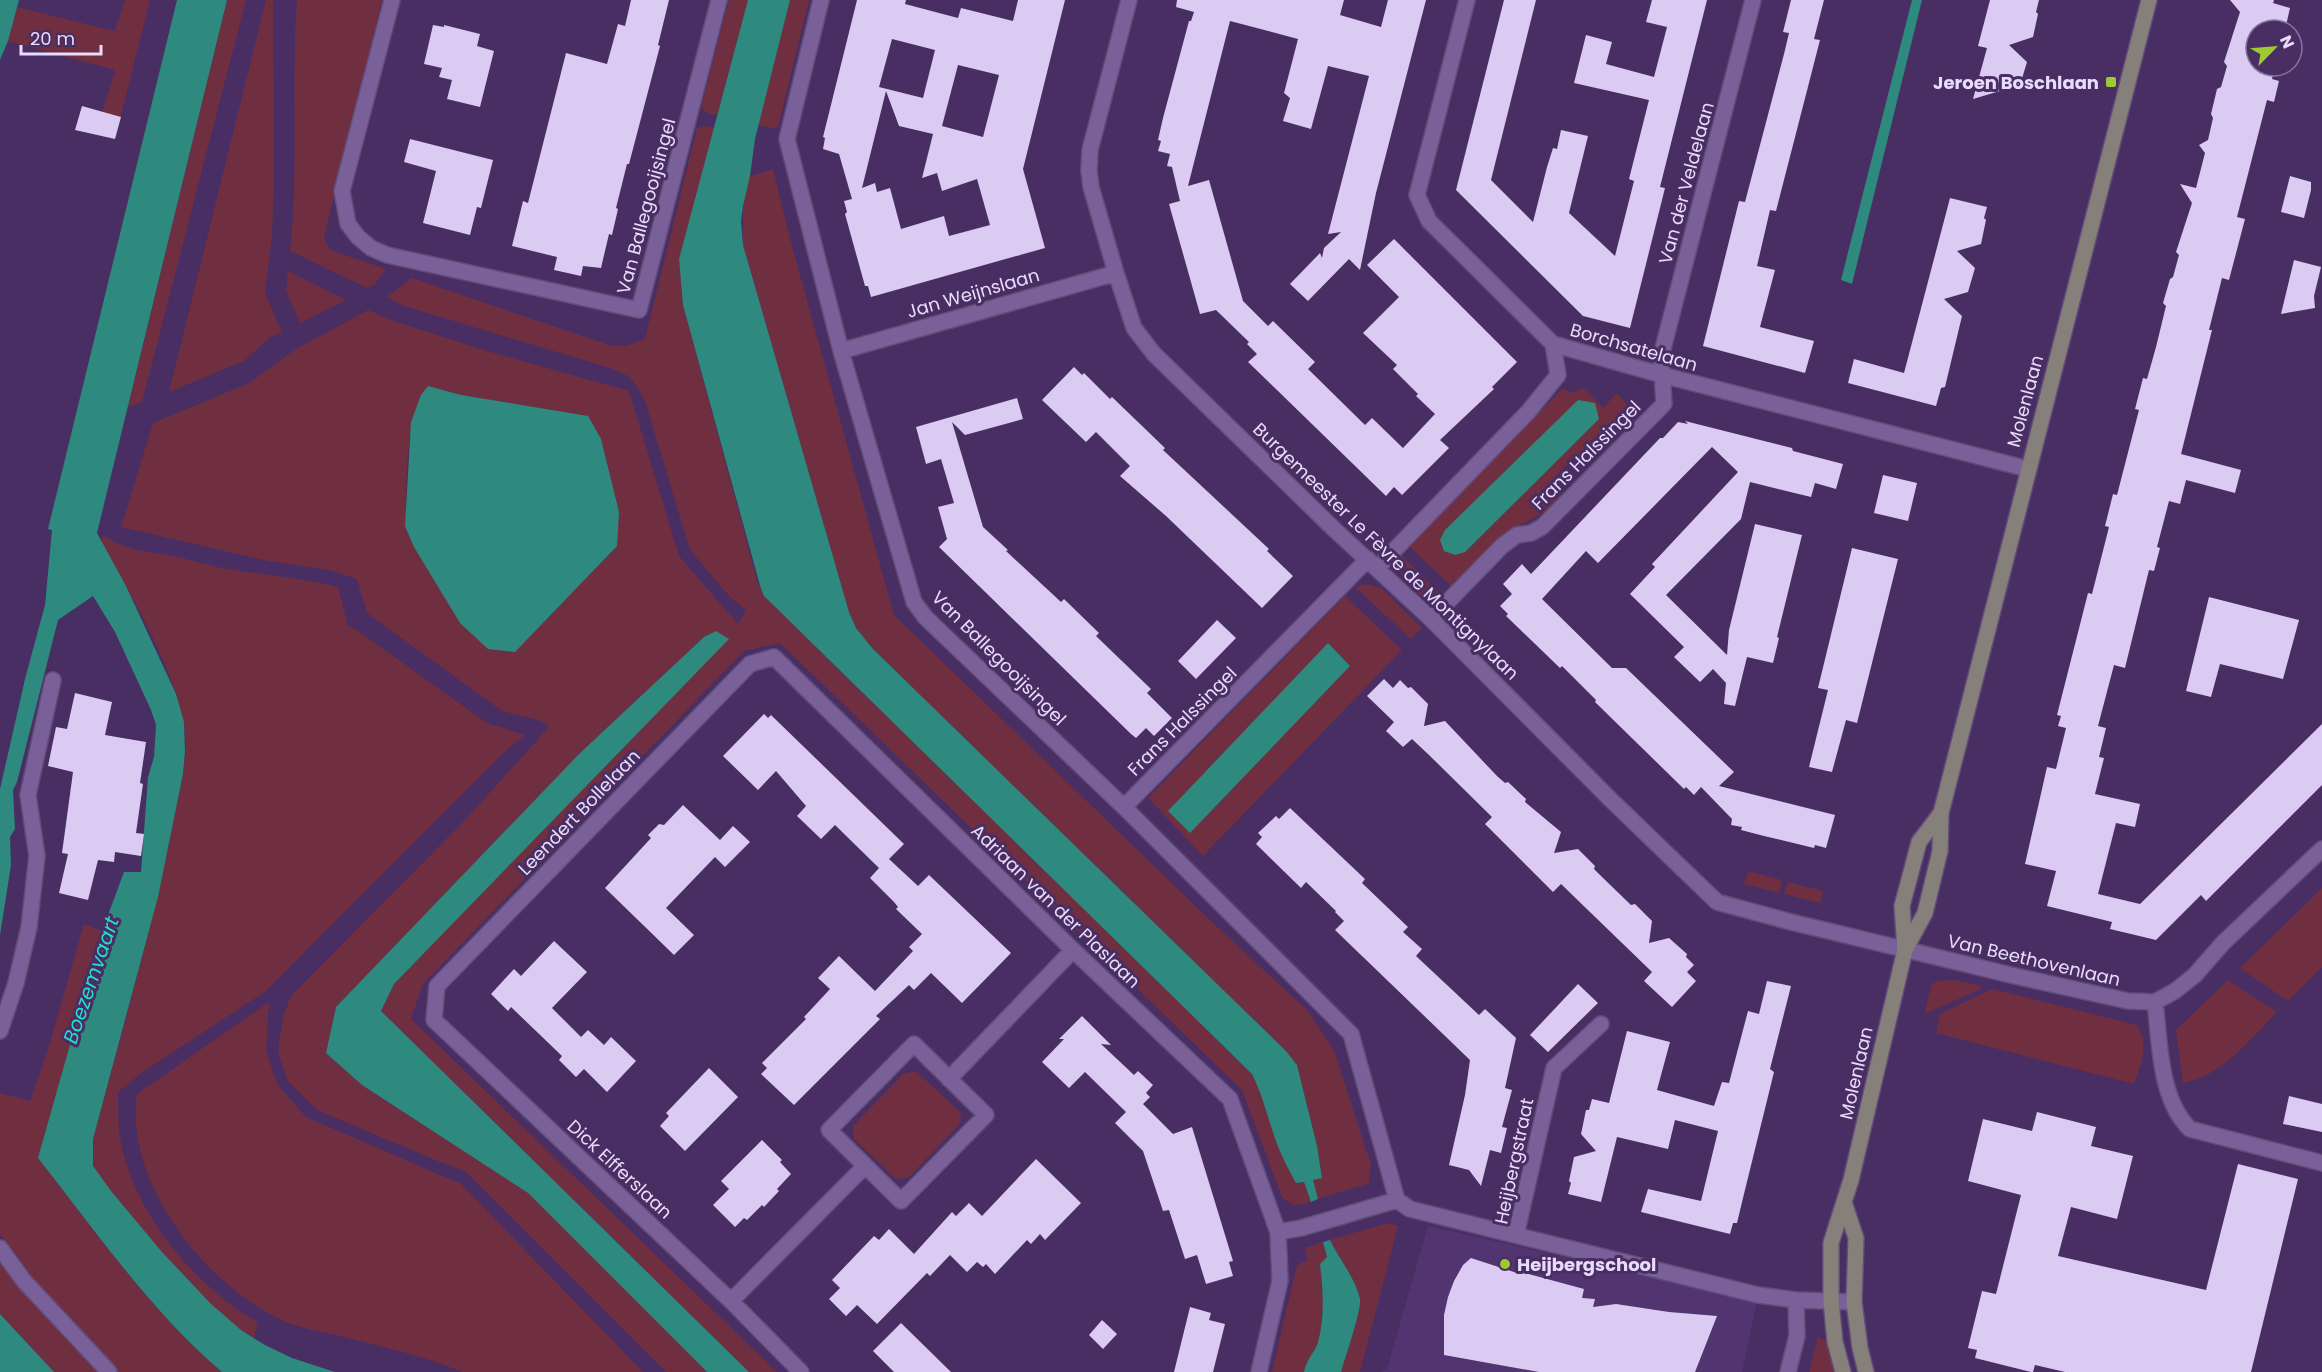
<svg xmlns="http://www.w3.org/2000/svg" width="2322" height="1372" font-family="Poppins,sans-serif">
<rect width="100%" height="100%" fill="#482e62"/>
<!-- built -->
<path fill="#523570" d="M1428,1226L1757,1301L1742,1372H1380L1387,1369Z"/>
<!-- green -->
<path fill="#702f41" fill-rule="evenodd" d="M125,0H150L116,134L101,118L115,70L8,41L17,7L115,31Z
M227,0H246L142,402L128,407Z
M266,0H273L274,179L272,236L265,294L282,332L269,338L244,361L169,392Z
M297,0H382L324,237L330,250L386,269L375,284L367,288L290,251C299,168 291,83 297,0Z
M729,0H748L717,115L709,114L701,108Z
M790,0H809L778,127L771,128L758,125Z
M706,126L715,128L679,259L683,305L758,584L764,596L1252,1074L1262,1094L1279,1148L1296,1183L1304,1182L1311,1202L1294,1205L1282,1197L1242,1090L780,643L744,651L423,984L411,1019L777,1372H749L381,1011L394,984L716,631L704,637L579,754L336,1007L326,1053L362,1085L528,1193L707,1372H666L465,1171L440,1162L317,1110L287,1080L278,1051L283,1017L291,996L468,817L549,727L542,721L502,711L367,613L357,579L329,570L268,561L121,527L153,423L249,383L296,349L368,310L391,320L487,351L629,391L679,556L738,624L746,610L730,597L690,550L644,398L630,377L613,369L404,306L387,297L412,278L612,346H625L645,339L697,128ZM428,387L461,395L405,526C408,485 403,419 428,387Z
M773,169L792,246L894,615L1212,922L1308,1011L1334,1050L1371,1165L1369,1183L1318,1199L1313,1180L1322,1177L1317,1146L1297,1065L1286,1051L873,649L856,628L849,612L743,245V206L750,176Z
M288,271L346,300L300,323L286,291Z
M1563,388L1571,393L1583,388L1603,408L1617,393L1631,409H1628L1556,475L1561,498L1552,508L1507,532L1453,588L1409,546Z
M103,535C125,551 147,551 173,556C192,560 210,566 228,569C265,575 302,578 338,587L348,626L355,629L487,723L525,735L502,754L266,991L140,1074L118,1092C118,1109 118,1127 121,1143C137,1218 194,1284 258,1323L254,1338C205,1309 164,1254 127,1211C117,1198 100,1183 94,1167C91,1159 93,1147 93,1139C121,1034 152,930 173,823C179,789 191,755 183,720C171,663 131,594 101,543Z
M1401,555L1442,595L1421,596C1407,583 1394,576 1401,555Z
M1366,584L1381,588L1422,628L1411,639L1355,587Z
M1345,596L1402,650L1203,856L1148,798ZM1328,644L1350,666L1190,832L1169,811Z
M1748,871L1782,880L1779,893L1744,884Z
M1788,882L1823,891L1820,903L1784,894Z
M2322,888V967L2288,1001L2240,968Z
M84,924L102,931L38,1158C94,1229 153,1314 222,1372H117L43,1292L0,1234V1093L30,1101L49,1046Z
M1955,980L1981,986V989L1924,1014L1932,984L1938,981Z
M2228,980L2277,1012C2249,1040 2224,1075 2183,1083L2176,1030Z
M1992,989L2137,1025C2150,1046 2141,1063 2134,1084L1936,1033L1940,1014Z
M269,1002L266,1050L277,1084L306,1117L461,1184L643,1372H462C422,1355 378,1346 336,1335C321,1332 306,1329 292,1324C211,1294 123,1183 137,1094Z
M916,1071L961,1113L960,1124L909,1177L896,1179L854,1139L853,1126L903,1074Z
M1388,1223L1398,1226L1360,1372H1341C1345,1358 1362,1309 1360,1299C1355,1277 1339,1259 1330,1240Z
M1323,1242L1327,1257L1320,1264C1323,1288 1325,1318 1318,1342C1315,1353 1307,1357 1304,1372H1272L1297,1265L1308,1260L1305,1248Z
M0,1263L98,1372H54L0,1314Z
M1818,1337L1827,1341L1834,1372H1809Z"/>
<!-- water -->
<path fill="#2e897f" d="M0,0H19L8,41L0,60Z
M177,0H227L97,533L126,586L176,694L184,722L185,751L183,774L158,897L93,1139V1166L111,1191L162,1252L211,1304L241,1330L265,1345L292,1358L335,1372H222C153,1314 94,1229 38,1158L102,931L124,872H141L148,777L154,757L156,725L151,710L115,632L93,596L58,620L17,782L13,790L15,829L10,837L11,865L0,935V789L25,679L45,605L52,530L48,529Z
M748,0H790L755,139L750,176L743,206L741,221L743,245L849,612L856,628L873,649L1286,1051L1297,1065L1317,1146L1322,1178L1313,1180L1318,1199L1311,1202L1304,1182L1296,1183C1290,1172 1284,1161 1279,1149C1269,1124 1264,1098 1252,1074L764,596L761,589L683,305L679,259Z
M1912,0H1922L1852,284L1841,280Z
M428,386L461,395L588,416L601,439L619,512L617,546L515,652L488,649L460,623L414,547L405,526L411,422L421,395Z
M1578,400L1595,403L1599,419L1465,552L1455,555L1444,551L1440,540L1445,530Z
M716,631L729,639L394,984L381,1011L749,1372H707L528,1193L362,1085L326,1053L336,1007L579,754L704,637Z
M1328,643L1350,666L1190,833L1168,811Z
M1330,1240C1339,1259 1355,1277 1360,1299C1362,1309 1345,1358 1341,1372H1304C1307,1357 1315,1353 1318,1342C1325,1317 1323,1289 1320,1264L1327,1257L1323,1242Z
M0,1314L54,1372H0Z"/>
<!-- building -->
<path fill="#dbcaf1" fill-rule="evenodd" d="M631,0H669L658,45L660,46L629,164H627L616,208L618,209L612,235L609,234L601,268L583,266L581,276L554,270L557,257L512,246L523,201L528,203L566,53L607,64L618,24L625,26Z
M857,0H906L905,4L958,18L961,8L1013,21L1018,0H1065L1023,169L1045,248L871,297L868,286H865L845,214L847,212L844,201L852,199L839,154L823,149L825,138L823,137ZM892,39L935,50L923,98L879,87ZM958,65L999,75L983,137L942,126ZM886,91L899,126L933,134L922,178L937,173L942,191L977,179L990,225L949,236L944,216L901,229L890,188L877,192L875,183L862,188Z
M1177,0H1344L1340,15L1381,27L1388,0H1426L1376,193L1360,270L1349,259L1308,301L1290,284L1320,253L1322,258L1324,248L1341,232L1328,234L1369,76L1328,66L1311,129L1283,121L1290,98L1284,93L1298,39L1230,21L1188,186L1209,180L1243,301L1268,326L1273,321L1315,362L1308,369L1365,425L1372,418L1403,448L1435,414L1416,396L1418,394L1393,369L1397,365L1363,333L1399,297L1367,265L1394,239L1517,362L1492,387L1494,389L1440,440L1449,448L1402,495L1394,487L1386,496L1248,362L1257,354L1247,344L1249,342L1216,310L1200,314L1169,204L1180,201L1172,167L1167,166L1170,154L1158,151L1161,141L1158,140L1163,118L1189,21H1191L1194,12L1176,7Z
M1504,0H1536L1491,180L1533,222L1547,167L1553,148L1557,149L1561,130L1588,136L1569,213L1615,256L1634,181L1629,179L1649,100L1574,83L1586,35L1612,42L1606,64L1654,77L1667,27L1646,22L1652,0H1707L1660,187L1665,188L1630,328L1583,316L1456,190Z
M1791,0H1824L1814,39L1820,40L1776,211L1770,210L1757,266L1775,270L1760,327L1814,341L1805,373L1703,346L1739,201L1745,202L1784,54L1789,33L1783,32Z
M1990,0H2039L2036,12L2038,14L2033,37L2009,45L2027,62L2020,85L1973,99L1987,48L1978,46Z
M2230,0H2274L2273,3L2290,8L2285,30H2256V66H2275L2272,79L2279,81L2274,102L2267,100L2237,217L2245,219L2229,280L2222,278L2209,330H2212L2181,454L2241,470L2235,493L2186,480L2180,504L2169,501L2157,547L2160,548L2154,571L2149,570L2125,668L2114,665L2098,726L2106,728L2099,757L2104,758L2095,794L2140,804L2135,827L2116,823L2098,894L2140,904L2322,724V785L2206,901L2201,895L2156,940L2110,929L2112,922L2047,906L2056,871L2025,864L2047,767L2056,769L2066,728L2058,726L2061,716L2057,715L2088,593L2092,594L2109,527L2105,526L2113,494L2117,495L2139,410L2135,409L2143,378L2147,379L2156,347L2166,306L2163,303L2170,279L2173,277L2179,255L2176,252L2192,203L2180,184L2196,188L2205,153L2199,145L2208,140L2213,118L2211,114L2217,89L2221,87L2227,66L2224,62L2240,12Z
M433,25L444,27V25L480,34L477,46L494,51L480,107L447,99L452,80L439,77L442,68L424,64Z
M82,106L121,117L115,139L75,130Z
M410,139L493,160L481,208L477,207L470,235L423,223L436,171L404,162Z
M2290,176L2311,182V190L2304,218L2281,212Z
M1950,198L1987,207L1984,218L1986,220L1981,244L1957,251L1975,268L1968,292L1944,299L1962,316L1945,387L1941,388L1936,406L1848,383L1854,359L1904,373Z
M2294,260L2321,267L2314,296L2315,308L2281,314Z
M1074,367L1082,375L1084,373L1110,399L1112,397L1165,448L1163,450L1269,549L1267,551L1293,576L1262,608L1166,516L1120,476L1130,466L1096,432L1086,442L1042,400Z
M1017,398L1023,419L965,435L952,422L983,527L1008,550L1006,551L1061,602L1064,599L1099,633L1096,636L1151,689L1147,693L1172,718L1154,736L1146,728L1136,738L1131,734L939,547L947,539L938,507L954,503L941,459L926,464L916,427Z
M1685,421L1792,448L1793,451L1843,464L1836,489L1815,483L1811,497L1750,482L1741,519L1666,595L1727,655L1729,630L1755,524L1802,535L1777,637L1779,638L1773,663L1747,657L1735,706L1724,704L1726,683L1713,669L1700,682L1674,657L1684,647L1630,594L1655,567L1652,564L1738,472L1712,447L1598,563L1586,551L1542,599L1612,668H1626L1734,772L1719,786L1835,815L1826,848L1815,845L1814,848L1764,836L1741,830L1742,827L1731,825L1732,819L1701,787L1694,795L1686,787L1684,789L1595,702L1596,700L1562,666L1560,668L1506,616L1508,614L1500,606L1512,594L1503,584L1522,564L1531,574L1660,438H1663L1678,422L1688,424Z
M1883,475L1917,483L1908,521L1874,513Z
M1852,548L1898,559L1857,723L1846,720L1832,772L1809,767L1828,690L1818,688Z
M2209,597L2299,620L2283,679L2220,664L2211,697L2186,691Z
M1217,620L1236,638L1196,679L1178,661Z
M1384,679L1393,688L1400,680L1408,688L1411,687L1428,704L1424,726L1445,721L1497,776L1505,783L1508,782L1526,799L1525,802L1561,832L1554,853L1578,849L1595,866L1594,869L1602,877L1631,905L1635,904L1652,921L1649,943L1669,938L1687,954L1686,957L1694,965L1687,972L1696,981L1672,1007L1644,981L1652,972L1561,884L1553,892L1485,824L1492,817L1429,755L1412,739L1403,747L1386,731L1394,722L1367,696Z
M75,693L112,702L105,735L146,742L140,783L143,784L136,833L144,834L141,856L115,852L114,862L98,860L88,900L59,893L68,854L62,853L73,772L48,766L56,727L67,729Z
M764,714L768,718L771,715L904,844L889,859L918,886L929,875L1011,953L962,1003L931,973L914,990L909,985L876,1016L880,1019L794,1105L761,1074L767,1068L762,1063L806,1019L804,1017L830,989L818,978L839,956L875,991L913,951L909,947L922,934L896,909L898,907L894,902L870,878L879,868L835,825L821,839L797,816L806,806L776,771L758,790L723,756Z
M683,805L720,840L733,826L750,842L725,867L715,857L666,908L694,935L674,955L605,888L651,838L648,835L659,824L664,825Z
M1290,808L1365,879L1362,883L1408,927L1403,932L1422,949L1416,956L1479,1015L1485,1009L1516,1038L1505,1088L1512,1090L1502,1127L1507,1128L1501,1153L1490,1150L1481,1186L1469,1170L1449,1165L1465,1095L1470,1060L1335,930L1344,921L1335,912L1336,911L1306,882L1301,888L1256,844L1262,837L1258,833L1276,816L1279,819Z
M554,941L587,972L552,1008L581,1037L588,1030L604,1045L611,1037L636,1061L607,1092L584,1069L576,1077L559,1060L562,1056L511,1007L508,1011L491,994L514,969L521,976Z
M1767,981L1791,986L1770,1069L1774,1072L1743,1198L1737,1223H1733L1730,1234L1641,1212L1648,1189L1701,1201L1718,1131L1675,1120L1668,1149L1617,1137L1601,1202L1568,1194L1571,1183L1569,1181L1574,1157L1596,1151L1581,1134L1586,1110H1589L1592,1099L1609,1103L1627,1031L1670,1042L1657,1090L1714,1106L1722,1082L1729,1083L1748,1011L1759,1014Z
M1578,984L1598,1003L1548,1052L1530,1035Z
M1082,1016L1111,1045L1101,1044L1134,1075L1138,1071L1153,1085L1146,1093L1150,1097L1143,1104L1173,1134L1192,1127L1233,1261L1229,1262L1233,1276L1206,1284L1197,1255L1185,1259L1169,1210L1163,1211L1143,1151L1115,1123L1126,1112L1085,1072L1069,1088L1042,1062L1064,1039H1059Z
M709,1068L738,1097L685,1151L660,1126L669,1116L666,1113Z
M2289,1096L2322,1104V1132L2283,1124Z
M2037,1112L2096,1127L2091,1146L2133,1156L2117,1219L2071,1207L2058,1256L2206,1290L2238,1164L2298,1179L2251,1372H2065L2035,1365L2033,1372H2031L1975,1358L1977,1350L1968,1348L1982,1291L1996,1294L2021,1195L1968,1181L1983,1119L2032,1131Z
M762,1140L782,1160L780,1162L791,1174L777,1189L779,1191L764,1207L762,1205L747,1220L744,1218L735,1227L713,1205L729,1189L721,1181Z
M1036,1159L1081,1203L1045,1240L1040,1234L1031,1244L1027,1240L995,1274L986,1264L983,1267L977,1262L967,1272L950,1255L930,1276L927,1273L877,1324L857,1305L846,1316L829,1299L840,1288L832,1280L874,1236L879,1240L889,1229L914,1254L952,1212L956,1216L969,1203L982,1216Z
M1471,1258L1520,1274L1521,1272L1584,1289L1582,1298L1595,1299L1593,1307L1616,1304L1669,1312L1717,1316L1695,1372H1539L1444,1355V1315L1448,1297L1454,1281L1463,1265Z
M1190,1307L1211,1313L1209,1320L1225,1324L1213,1372H1174Z
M1102,1320L1117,1334L1103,1349L1089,1335Z
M901,1323L951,1372H894L873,1351Z"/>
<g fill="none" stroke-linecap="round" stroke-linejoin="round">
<defs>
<path id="street" d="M392,0L342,191L348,224L358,237L371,248L387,255L639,310L719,0
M821,0L787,139L841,351L914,602L926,618L1124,807L1351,1034L1397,1200L1410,1209L1758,1295L1796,1300L1854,1302
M1129,0L1090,150L1089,171L1091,187L1116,273L1134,328L1154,354L1335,530L1431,619L1610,799L1717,902L1787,921L2015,976L2128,1001L2155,1002L2175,991L2195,975L2223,943L2322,849
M1467,0L1417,195L1429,221L1553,344L1662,375L2028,469
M841,351L1116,273
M1378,567L1528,412L1558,375L1553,344
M1431,619L1502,546L1517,535L1531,533L1542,527L1664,404L1661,356L1753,0
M1124,807L1368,559
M2155,1002C2160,1042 2159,1099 2190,1129L2322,1163
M0,1031L16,983L29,927L37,856L28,795L53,680
M914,1044L986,1115L901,1201L829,1130Z
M949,1079L1073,950
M1278,1232L1301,1228L1397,1200
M1516,1235L1554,1068L1601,1024
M0,1248L24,1281L109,1372
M731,1301L865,1166
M801,1372L731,1301L434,1020L437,986L750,664L774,657L1073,950L1230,1099L1278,1232L1280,1281L1259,1372
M1788,1372L1797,1336L1796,1300"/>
<path id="secondary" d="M1905,950L1902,906L1910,876L1919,842L1941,813
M1845,1205L1856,1238L1854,1302L1860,1348L1866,1372
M1843,1372L1835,1342L1831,1301V1243L1851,1180L1905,950L1925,913L1940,851L1941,813L2149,0"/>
</defs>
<!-- street casing -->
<use href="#street" stroke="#624c79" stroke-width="18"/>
<!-- secondary casing -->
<use href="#secondary" stroke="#624c79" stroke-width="18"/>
<!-- street -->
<use href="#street" stroke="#7a6098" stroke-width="15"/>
<!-- secondary -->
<use href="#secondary" stroke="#85817a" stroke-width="15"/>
</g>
<!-- markers -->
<g fill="#9dca30" stroke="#482e62" stroke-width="2">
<rect x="2105" y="76" width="12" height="12" rx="3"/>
<circle cx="1505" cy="1264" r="6"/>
</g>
<g text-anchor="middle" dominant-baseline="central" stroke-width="6" stroke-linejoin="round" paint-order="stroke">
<!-- poi labels -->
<g font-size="18" font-weight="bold" fill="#e9dbfb" stroke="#482e62" text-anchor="end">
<text x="2099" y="82">Jeroen Boschlaan</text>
<text x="1517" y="1264" text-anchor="start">Heijbergschool</text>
</g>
<!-- street labels -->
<g font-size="18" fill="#e9dbfb" stroke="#482e62">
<text transform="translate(1686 183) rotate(-75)">Van der Veldelaan</text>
<text transform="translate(646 206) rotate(-75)">Van Ballegooijsingel</text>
<text transform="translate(973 293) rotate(-16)">Jan Weijnslaan</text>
<text transform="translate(1634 347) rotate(16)">Borchsatelaan</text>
<text transform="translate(2025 401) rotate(-75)">Molenlaan</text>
<text transform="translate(1586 455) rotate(-45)">Frans Halssingel</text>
<text transform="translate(1386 551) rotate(44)">Burgemeester Le Fèvre de Montignylaan</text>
<text transform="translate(999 658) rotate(45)">Van Ballegooijsingel</text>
<text transform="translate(1182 721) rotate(-45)">Frans Halssingel</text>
<text transform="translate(579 812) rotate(-46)">Leendert Bollelaan</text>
<text transform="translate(1056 906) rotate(44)">Adriaan van der Plaslaan</text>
<text transform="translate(2034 960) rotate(13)">Van Beethovenlaan</text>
<text transform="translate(1856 1073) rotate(-77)">Molenlaan</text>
<text transform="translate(1514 1161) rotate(-78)">Heijbergstraat</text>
<text transform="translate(620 1169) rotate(43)">Dick Elfferslaan</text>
</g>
<!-- water labels -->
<g font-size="20" font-style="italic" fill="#25dfce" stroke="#482e62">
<text transform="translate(91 980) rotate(-71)">Boezemvaart</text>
</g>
</g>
<!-- north arrow -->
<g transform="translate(2274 48) rotate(65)"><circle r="28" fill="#482e62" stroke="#88739f" stroke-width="1.5"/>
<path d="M0-4.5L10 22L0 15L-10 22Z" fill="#9dca30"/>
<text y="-9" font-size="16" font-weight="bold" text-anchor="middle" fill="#e9dbfb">N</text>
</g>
<!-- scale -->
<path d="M21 45v9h80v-9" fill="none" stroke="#e9dbfb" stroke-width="3"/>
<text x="30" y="45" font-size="18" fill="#e9dbfb" stroke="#482e62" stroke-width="4.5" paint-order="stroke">20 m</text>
</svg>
